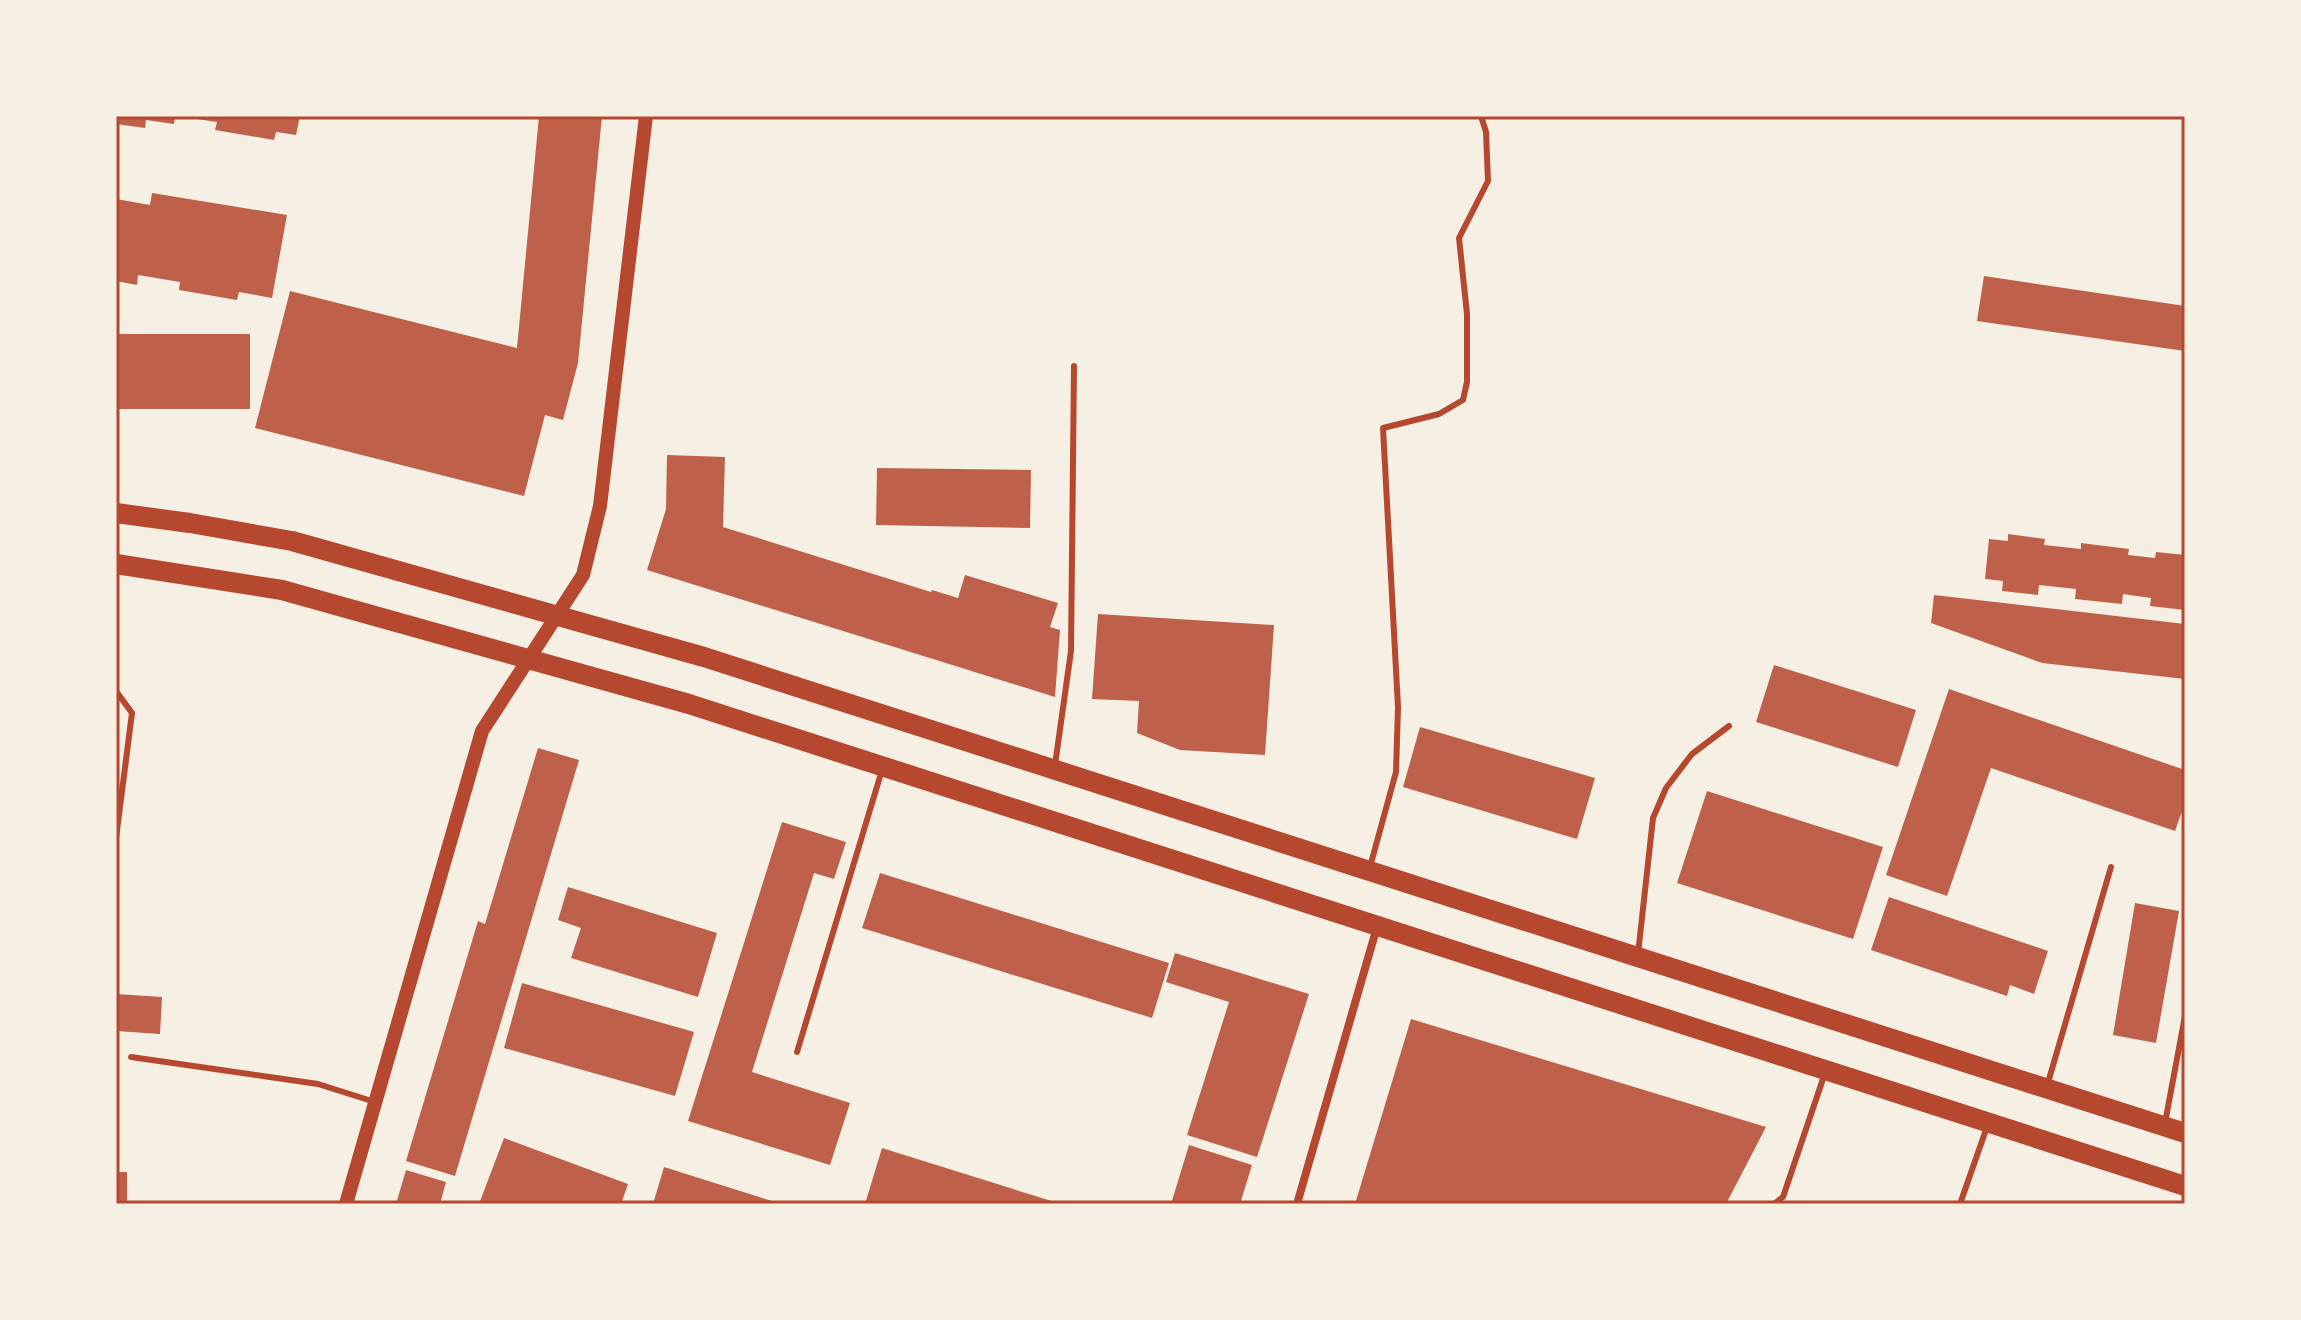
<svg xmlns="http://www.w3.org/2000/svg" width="2301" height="1320" font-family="'Open Sans',sans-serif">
<rect width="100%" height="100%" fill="#f6efe4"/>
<!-- building -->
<path fill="#bf614a" d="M116,116H175L174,124L146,120L145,128L116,124Z
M192,116H300L296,135L276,132L274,140L215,130L217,122L191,118Z
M539,116H602L578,363L563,420L545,415L524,496L255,428L290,291L517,348Z
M152,193L287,215L272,298L239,292L237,300L179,290L180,282L138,275L137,285L116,281V199L150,205Z
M1984,276L2185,306V351L1977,321Z
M116,334H250V409H116Z
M667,455L725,457L723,527L931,592L932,590L958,598L965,575L1058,603L1050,627L1060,630L1055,697L647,570L666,509Z
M877,468L1031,470L1030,528L876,525Z
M2008,534L2045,539L2044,545L2081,549V543L2129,549L2128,555L2155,558L2156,552L2185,555V610L2150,606L2151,598L2123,594L2122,604L2075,599L2076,589L2039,585L2038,595L2002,591L2003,581L1985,579L1989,539L2008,541Z
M1934,595L2185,624V679L2042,663L1931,623Z
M1098,614L1274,625L1265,755L1180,750L1137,733L1139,701L1092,699Z
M1774,665L1916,710L1898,767L1756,722Z
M1949,689L2185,770V803L2175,831L1991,768L1947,896L1886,875Z
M1420,727L1595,778L1577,839L1403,787Z
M538,748L579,760L455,1176L406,1161L478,921L485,924Z
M1707,791L1883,847L1853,939L1677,883Z
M782,822L846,842L834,879L814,873L752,1072L850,1103L830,1165L688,1121Z
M880,873L1169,963L1152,1018L862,928Z
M568,887L717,933L698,997L571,958L581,928L558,920Z
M1889,897L2048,951L2034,994L2010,985L2007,996L1871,950Z
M2135,903L2179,911L2156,1043L2113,1035Z
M1175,953L1309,994L1257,1157L1187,1135L1229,1002L1166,982Z
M522,983L694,1032L675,1096L504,1048Z
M116,994L162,997L160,1034L116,1031Z
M1411,1019L1766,1127L1726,1204H1355Z
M504,1138L628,1184L621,1204H479Z
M1189,1145L1252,1165L1240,1204H1171Z
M882,1148L1058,1203V1204H865Z
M664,1167L778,1203L777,1204H653Z
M406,1170L446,1182L440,1204H396Z
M116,1172H127V1204H116Z"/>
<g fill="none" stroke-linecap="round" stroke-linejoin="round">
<!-- service -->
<path stroke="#b5482f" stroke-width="6" d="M116,691L132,713L116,838
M1055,765L1071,651L1074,366
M1370,867L1396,772L1398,707L1383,428L1439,414L1463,400L1467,382V314L1459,238L1488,181L1486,132L1481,116
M1638,954L1653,818L1666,788L1692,754L1729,726
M797,1052L882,770
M131,1057L318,1084L375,1102
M2047,1086L2111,867
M2165,1123L2185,1016
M1774,1204L1783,1197L1825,1073
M1960,1204L1988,1124"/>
<!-- minor -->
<path stroke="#b5482f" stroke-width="8" d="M1297,1204L1377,927"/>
<!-- tertiary -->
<path stroke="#b5482f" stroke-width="14" d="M346,1204L482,731L583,575L600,506L646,116"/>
<!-- primary -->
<path stroke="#b5482f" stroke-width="20" d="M116,513L190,523L292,541L704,657L2185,1133
M116,564L282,590L689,704L2185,1186"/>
</g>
<!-- border -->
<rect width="2301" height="1320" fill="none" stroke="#f6efe4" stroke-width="236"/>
<rect x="118" y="118" width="2065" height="1084" fill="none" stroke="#b5482f" stroke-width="3"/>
</svg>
